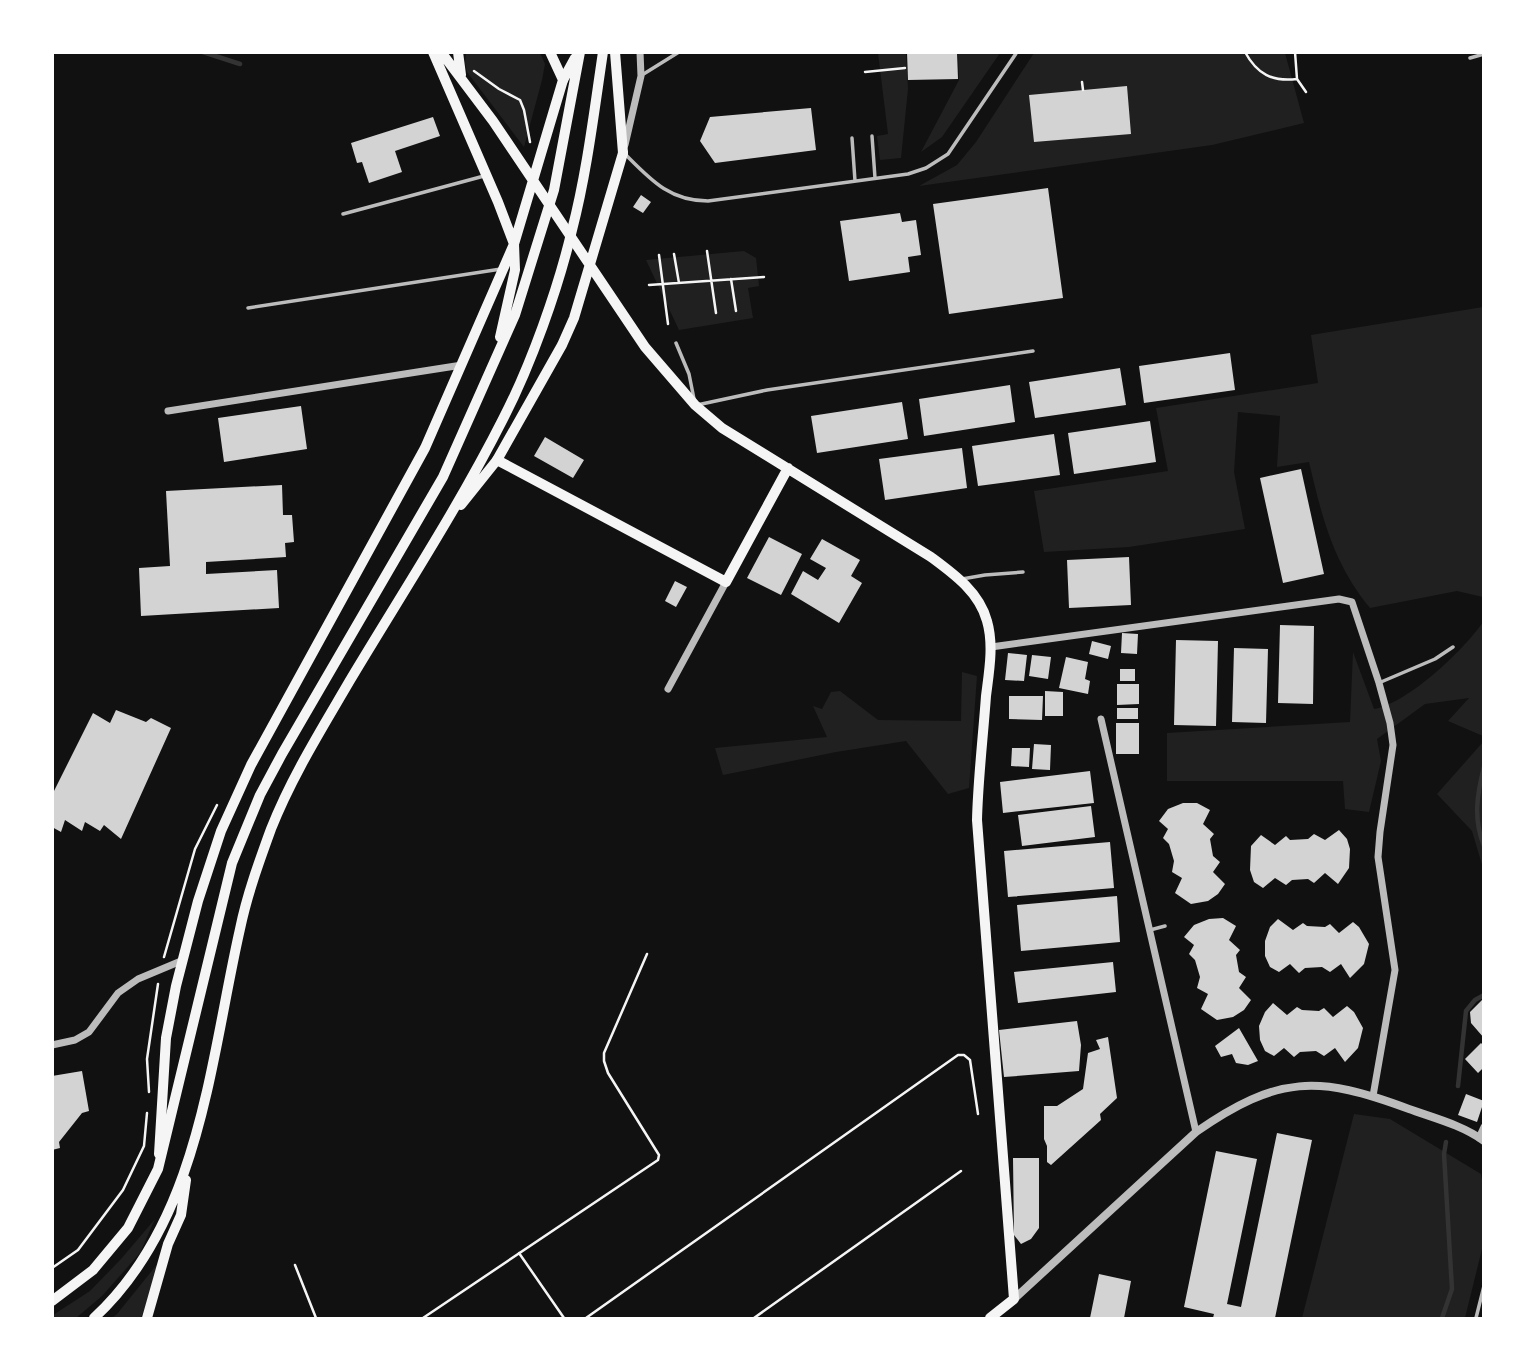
<svg xmlns="http://www.w3.org/2000/svg" width="1536" height="1371" font-family="Lato,sans-serif">
<rect width="100%" height="100%" fill="#111"/>
<!-- green -->
<path fill="#202020" d="M1108,52L1285,53L1304,123L1212,145L919,186L957,165L976,142L1034,53Z
M466,53H540L545,64L542,80L524,147L467,72L465,63Z
M878,53H906L908,89L901,158L880,160L877,136L888,134Z
M958,53H1000L942,137L921,152L959,80Z
M744,251L756,258L759,286L748,288L753,318L679,330L646,260Z
M1483,307V597L1457,591L1370,608C1333,563 1322,517 1309,462L1277,467L1280,416L1238,412L1234,472L1245,529L1129,547L1044,552L1034,491L1168,471L1156,408L1318,383L1311,335Z
M1483,622V736L1448,721L1469,698L1425,704L1377,739L1381,761L1369,812L1345,809L1343,781H1167V733L1350,722L1353,652L1374,709C1407,704 1464,650 1483,622Z
M962,672L977,676L969,788L948,794L906,741L836,752L723,775L715,748L827,737L813,706L822,709L831,692L840,691L878,720L961,721Z
M1483,742V868L1472,831L1437,794Z
M1354,1114L1390,1119L1481,1174L1484,1191L1483,1245L1465,1318H1302Z
M155,1219L140,1253L102,1296L76,1318H53V1315L90,1291L121,1259Z
M163,1257L141,1318H112L117,1314Z"/>
<g fill="none" stroke-linecap="round" stroke-linejoin="round">
<!-- stream -->
<path stroke="#333" stroke-width="4.5" d="M203,52L240,64
M1484,767C1477,794 1473,819 1484,846
M1458,1086L1466,1011L1475,1000L1484,995
M1442,1318L1452,1289L1444,1154L1446,1142"/>
</g>
<!-- building -->
<path fill="#d3d3d3" d="M907,52H957L958,79L908,80Z
M1127,86L1131,134L1034,142L1029,95Z
M811,108L816,150L715,163L700,141L710,117Z
M433,117L440,136L395,151L402,172L369,183L362,162L357,163L351,143Z
M1048,188L1063,298L949,314L933,204Z
M641,195L651,202L643,213L633,207Z
M900,213L902,222L916,220L921,255L908,257L910,272L849,281L840,221Z
M1230,353L1235,390L1144,403L1139,366Z
M1120,368L1126,405L1035,418L1029,382Z
M1010,385L1015,422L924,436L919,399Z
M902,402L908,439L817,453L811,416Z
M301,406L307,449L224,462L218,418Z
M1150,421L1156,462L1074,474L1068,433Z
M1054,434L1060,475L978,486L972,446Z
M545,437L584,460L573,478L534,456Z
M962,448L967,488L885,500L879,459Z
M1301,469L1324,574L1283,583L1260,478Z
M282,485L283,515H292L294,542L285,543L286,557L206,562V574L277,570L279,608L141,616L139,568L170,566L166,491Z
M769,537L802,554L781,595L747,578Z
M822,539L860,560L851,576L862,583L839,623L791,594L803,571L818,580L826,568L810,559Z
M1129,557L1131,605L1069,608L1067,560Z
M675,581L687,587L676,607L665,601Z
M1280,625L1314,626L1313,704L1278,703Z
M1122,633L1138,634L1137,654L1121,653Z
M1176,640L1218,641L1216,726L1174,725Z
M1092,641L1111,646L1108,659L1089,654Z
M1234,648L1268,649L1266,723L1232,722Z
M1008,653L1027,655L1024,681L1005,680Z
M1032,655L1051,657L1048,679L1029,676Z
M1066,657L1088,662L1085,679L1090,681L1088,694L1059,688Z
M1120,669H1135V681H1120Z
M1117,684H1139V704L1117,705Z
M1045,691L1063,692V716H1045Z
M1009,696H1043L1042,720L1009,719Z
M1117,708H1138V719H1117Z
M116,710L146,722L151,718L171,728L121,839L104,825L100,831L85,822L82,831L65,820L61,832L52,827V795L93,713L110,723Z
M1116,723H1139V754H1116Z
M1034,744L1051,745L1050,770L1032,769Z
M1012,748H1030L1029,767L1011,766Z
M1090,771L1094,803L1003,813L1000,782Z
M1183,803H1197L1210,810L1203,824L1214,834L1210,839L1213,856L1220,862L1213,872L1225,884L1218,894L1208,901L1191,904L1175,893L1182,878L1172,872L1174,861L1169,844L1163,838L1168,829L1159,821L1168,809Z
M1091,806L1095,837L1022,846L1018,815Z
M1339,830L1347,839L1350,849L1349,868L1338,884L1325,873L1314,883L1308,879L1292,880L1286,885L1275,878L1263,888L1254,882L1250,870L1251,846L1261,835L1275,845L1286,836L1290,840L1308,839L1314,834L1325,840Z
M1110,842L1114,888L1008,897L1004,851Z
M1117,896L1120,942L1021,951L1017,905Z
M1223,918L1236,926L1229,940L1240,950L1236,955L1239,972L1246,977L1239,988L1251,1000L1244,1010L1233,1017L1217,1020L1201,1009L1208,994L1197,988L1200,977L1195,960L1189,954L1194,945L1184,937L1194,925L1209,919Z
M1278,919L1293,930L1303,923L1307,926L1325,927L1330,924L1339,933L1353,922L1359,927L1369,944L1364,964L1350,978L1341,964L1330,972L1322,967L1305,968L1299,973L1290,964L1279,972L1270,967L1265,956V941L1270,927Z
M1113,962L1116,992L1018,1003L1014,972Z
M1482,1000L1484,1001V1038L1471,1023L1470,1012Z
M1273,1003L1287,1015L1297,1007L1302,1010L1319,1011L1324,1008L1333,1017L1347,1006L1354,1012L1363,1028L1358,1048L1345,1062L1335,1048L1324,1056L1316,1051L1300,1052L1294,1057L1284,1048L1274,1056L1265,1051L1260,1040L1259,1026L1265,1012Z
M1077,1021L1081,1045L1079,1071L1004,1077L999,1030Z
M1239,1028L1258,1061L1248,1065L1236,1063L1232,1054L1221,1057L1215,1046Z
M1108,1037L1117,1098L1100,1114L1101,1120L1051,1165L1047,1162V1146L1044,1139V1106H1057L1083,1089L1088,1053L1100,1049L1096,1040Z
M1481,1043L1484,1046V1067L1478,1073L1465,1059Z
M82,1071L89,1111L82,1113L59,1142L60,1148L52,1150V1076Z
M1466,1094L1484,1101L1477,1122L1458,1115Z
M1277,1133L1312,1140L1275,1318H1213L1214,1314L1184,1307L1216,1151L1257,1159L1227,1304L1241,1307Z
M1013,1158H1039V1228L1031,1239L1021,1244L1014,1235Z
M1099,1274L1131,1281L1124,1318H1090Z"/>
<g fill="none" stroke-linecap="round" stroke-linejoin="round">
<!-- path -->
<path stroke="#f5f5f5" stroke-width="2.5" d="M1245,52C1257,74 1272,82 1297,79L1306,92
M1295,52L1297,79
M474,71L499,89L520,100L524,110L530,142
M865,72L905,68
M1082,82L1083,90
M707,251L716,313
M674,254L679,283
M659,255L668,324
M731,279L736,311
M649,285L764,277
M164,957L195,849L217,805
M149,1092L147,1059L158,984
M519,1253L564,1318
M295,1265L316,1318
M52,1268L78,1250L123,1190L144,1146L147,1113
M423,1318L658,1160L659,1155L608,1073L604,1061V1053L647,954
M586,1318L958,1055H964L970,1060L978,1114
M754,1318L961,1171"/>
<!-- service -->
<path stroke="#bcbcbc" stroke-width="3.5" d="M1470,58L1484,54
M642,75L679,52
M872,136L875,178
M852,138L855,181
M624,153C650,179 669,201 708,201L908,174L926,168L948,154L1017,52
M343,214L484,176
M248,308L501,269
M676,343L689,374L694,399
M697,405L767,390L1033,351
M962,579L985,575L1023,572
M1381,682L1435,659L1453,647
M1150,930L1165,926
M1476,1318L1484,1286"/>
<!-- minor -->
<path stroke="#bcbcbc" stroke-width="7" d="M625,145L641,76L640,52
M168,411L462,365
M991,647L1339,599L1352,602L1379,683L1390,723L1393,745L1380,832L1378,857L1395,970L1373,1096
M668,689L726,582
M1101,719L1196,1132
M52,1045L75,1040L89,1032L118,993L138,979L181,961
M1479,1138L1484,1127"/>
<!-- tertiary -->
<path stroke="#bcbcbc" stroke-width="8" d="M1014,1299L1196,1132C1278,1075 1318,1075 1409,1109C1434,1118 1462,1125 1484,1141"/>
<!-- secondary -->
<path stroke="#f5f5f5" stroke-width="10" d="M433,52L498,202L514,244
M441,52L493,121L645,347L695,405L722,428L931,557C954,574 979,592 987,621C994,645 989,672 986,696C983,738 978,779 977,820L1014,1299L990,1318
M458,52L461,75
M623,153L574,318L562,345L497,460L726,582L788,468
M159,1154L166,1038L176,986L198,901L221,831L251,765L425,448L514,244L563,80L550,52"/>
<!-- trunk -->
<path stroke="#f5f5f5" stroke-width="10" d="M615,52L623,153
M563,80L575,58
M500,337L515,270L514,244
M461,505L497,460
M52,1301L93,1270L128,1228L158,1169L232,863L260,795L282,754L443,477L515,315L554,190L580,52
M94,1318C200,1220 210,1061 240,929C247,895 259,862 271,829C291,778 321,730 349,682C401,595 457,510 503,419C531,365 558,289 572,230C587,172 594,112 603,52
M147,1318L168,1244L181,1215L186,1180"/>
</g>
<!-- border -->
<rect width="1536" height="1371" fill="none" stroke="#ffffff" stroke-width="108"/>
</svg>
